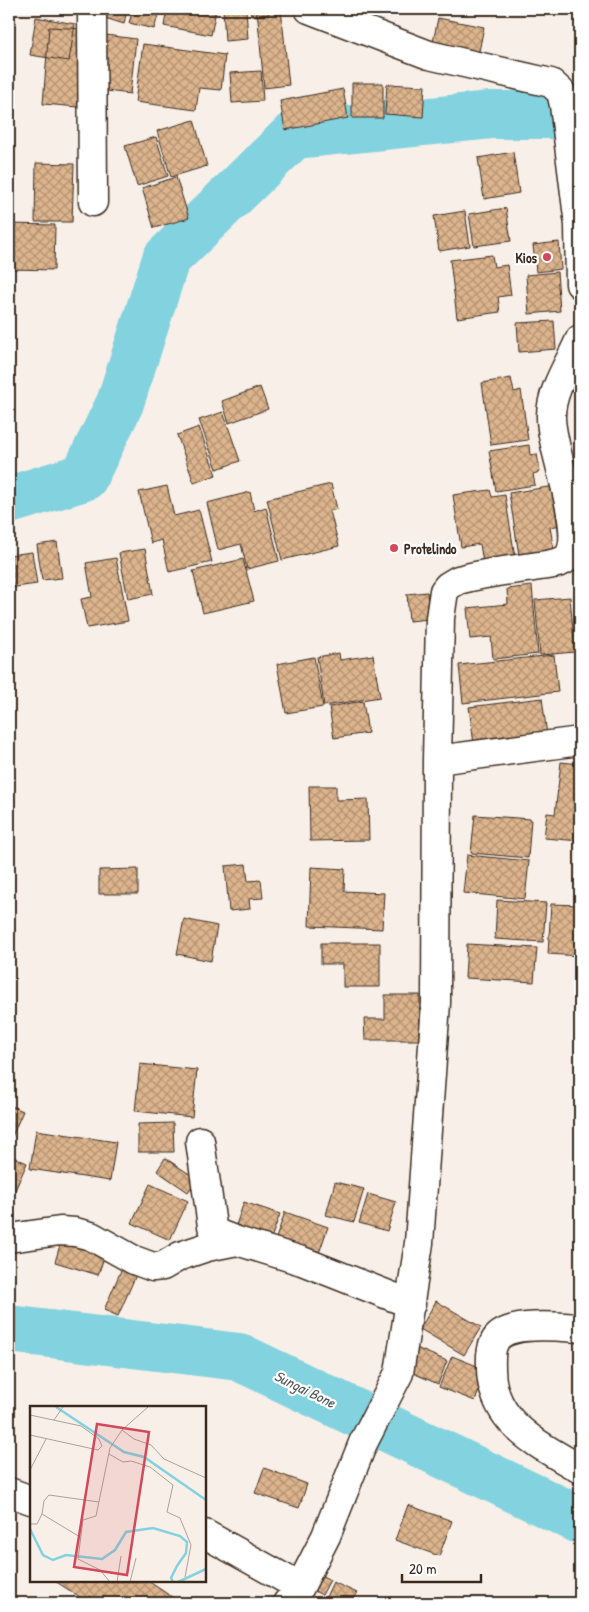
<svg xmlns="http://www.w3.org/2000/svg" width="589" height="1612" font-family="'Patrick Hand',sans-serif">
<defs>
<pattern id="building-cross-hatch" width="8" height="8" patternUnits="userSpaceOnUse" patternTransform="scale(1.25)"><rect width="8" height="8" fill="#dcb48d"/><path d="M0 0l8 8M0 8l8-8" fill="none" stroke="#b49373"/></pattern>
</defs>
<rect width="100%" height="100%" fill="#f8f0e8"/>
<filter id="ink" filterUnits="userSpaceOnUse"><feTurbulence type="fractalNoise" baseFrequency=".02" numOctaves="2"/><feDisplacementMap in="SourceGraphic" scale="10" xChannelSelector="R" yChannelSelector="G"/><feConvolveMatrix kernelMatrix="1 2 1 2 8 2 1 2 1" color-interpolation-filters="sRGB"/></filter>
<g filter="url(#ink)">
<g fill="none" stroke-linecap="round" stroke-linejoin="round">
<!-- river -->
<path stroke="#83d2df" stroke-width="48" d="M9,500L84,477L120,403L166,259L294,135L491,115H580
M9,1329L239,1357L580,1520"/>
</g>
<!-- building -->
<path fill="url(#building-cross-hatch)" stroke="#3b2a1e" d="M103,9H127L124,24L102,17Z
M133,9H160L154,29L129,23Z
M167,9L216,10L211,35L164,26Z
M223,9H246L248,39L225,41Z
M250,9H268L269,15L251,16Z
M257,9H281L289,85L264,88Z
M36,17L75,24L69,61L30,55Z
M438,18L484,27L478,56L432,47Z
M49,27L85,29L78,107L43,104Z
M106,35L136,39L130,94L99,90Z
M143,44L225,55L221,90L199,88L196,110L135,102Z
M261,71L263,101L232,103L230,73Z
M352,83H383V118H352Z
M387,84L425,86L423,117L385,114Z
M343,89L348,118L285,130L280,101Z
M194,120L207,166L171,177L157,131Z
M156,137L168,176L137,186L125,146Z
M513,152L519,193L484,199L478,158Z
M36,163L74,164L72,222H35Z
M176,177L189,218L154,228L142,188Z
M506,208L511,241L474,246L469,214Z
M465,211L470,246L439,251L434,216Z
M9,224L55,225L54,270L9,269Z
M559,242L561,269L536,272L533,245Z
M492,255L494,267L507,265L511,295L498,297L500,312L457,318L450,260Z
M557,272L560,311L529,314L526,275Z
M554,321L556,349L519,352L517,323Z
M511,378L514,392L521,390L528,440L491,445L482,383Z
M260,387L268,409L229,423L222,401Z
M223,412L240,461L217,469L199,420Z
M199,427L216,475L194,483L177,435Z
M529,445L530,455L537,454L540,472L533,474L535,485L496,491L489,451Z
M331,484L337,509L330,511L339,546L282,560L267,499Z
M167,486L174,516L199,510L212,562L169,572L162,540L151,543L139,492Z
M555,486L561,525L550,527L554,550L519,555L509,493Z
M490,490L492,497L505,495L515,557L483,563L480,544L461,547L453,495Z
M250,492L254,511L266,507L279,561L247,569L241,544L218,550L207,503Z
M57,542L62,578L42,580L37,545Z
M145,549L153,594L128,599L119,553Z
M32,552L37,584L9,588V555Z
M116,558L128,621L87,628L81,599L92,597L86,563Z
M243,559L254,601L203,613L193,571Z
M532,586L538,654L493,659L491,637L470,639L467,608L508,604L507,589Z
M427,592L430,619L409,621L407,594Z
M570,597L575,652L540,655L535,600Z
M339,653L340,660L373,655L380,697L324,706L317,657Z
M554,655L558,692L463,703L459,665Z
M314,657L323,707L286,713L277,664Z
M542,698L547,735L474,744L469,707Z
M363,701L368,733L334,738L329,707Z
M561,762L580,764V841L544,838L547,813L555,814Z
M309,786H336V800L368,799L369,840L310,841Z
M475,815L531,819L528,858L471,853Z
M467,855L529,861L525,899L463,893Z
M246,864L248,881L261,880L263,898L249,899L250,909L229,911L225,866Z
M311,867L345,869L344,891L384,893L382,929L309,926Z
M138,869V894H99V870Z
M497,900L546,903L543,942L495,939Z
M551,904L580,905V956L548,954Z
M184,919L217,926L211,961L177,954Z
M321,943H380V987H343V964H321Z
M467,944L537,948L534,982L465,978Z
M385,995H420L419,1040H365L364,1019H385Z
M140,1064L197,1070L192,1117L135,1111Z
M9,1105L23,1111L9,1143Z
M173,1123L174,1152H138V1124Z
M36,1130L116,1142L110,1181L30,1169Z
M9,1155L27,1163L9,1204Z
M165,1158L197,1179L188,1192L157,1171Z
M335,1182L364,1189L354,1222L326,1215Z
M150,1184L188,1201L170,1240L132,1223Z
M368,1194L396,1202L387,1231L359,1223Z
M244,1202L280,1214L270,1241L235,1228Z
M285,1212L328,1227L318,1256L275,1241Z
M63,1235L107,1249L98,1275L55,1262Z
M122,1268L136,1275L118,1316L104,1310Z
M436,1301L481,1327L464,1355L420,1329Z
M414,1347L447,1361L438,1384L404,1369Z
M452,1356L487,1370L475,1401L439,1387Z
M264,1468L307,1484L299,1508L255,1493Z
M408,1505L452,1521L439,1556L395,1540Z
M313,1571L330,1580L322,1595L305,1586Z
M55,1581H148L181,1603H101L90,1596L86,1601Z
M333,1582L357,1593L352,1603H335L325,1599Z"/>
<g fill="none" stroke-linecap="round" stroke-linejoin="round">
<defs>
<path id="minor" d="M92,9L93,202
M309,9L429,55L551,83L561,92L564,105L579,225L580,284
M437,760L580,741
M200,1141L212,1226L216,1233L237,1241
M9,1238L60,1231L75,1232L91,1236L134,1260L153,1267L163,1266L180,1256L207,1247L237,1241L302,1261L411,1304
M580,1328C560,1327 503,1320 494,1343C490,1351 491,1360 491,1369C491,1388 499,1407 511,1421C530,1442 557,1455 580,1469
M9,1492L31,1500
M205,1534L300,1587
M287,1603L300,1587L326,1536L363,1443L399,1373L419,1243L436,1003L437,760L440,618L444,591L448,586L458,580C482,574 508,570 533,567C543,565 557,565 566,559C589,537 550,450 551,416C551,390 570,363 580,339"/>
</defs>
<!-- minor casing -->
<use href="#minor" stroke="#3b2a1e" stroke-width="31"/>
<!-- minor -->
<use href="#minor" stroke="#fff" stroke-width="28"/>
</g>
</g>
<!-- markers -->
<g fill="#d1495b" stroke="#fff" stroke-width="2">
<circle cx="547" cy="257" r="5"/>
<circle cx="394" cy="548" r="5"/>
</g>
<g text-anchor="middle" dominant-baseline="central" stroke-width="4.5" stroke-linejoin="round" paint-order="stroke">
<!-- poi labels -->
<g font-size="14" font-weight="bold" fill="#3b2a1e" stroke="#fff" text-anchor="end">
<text x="537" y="257">Kios</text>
<text x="404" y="548" text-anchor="start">Protelindo</text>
</g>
<!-- water labels -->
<g font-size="15" font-style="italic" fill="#515c58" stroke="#fff">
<text transform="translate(305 1389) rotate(26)">Sungai Bone</text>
</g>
</g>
<!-- overview -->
<g transform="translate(30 1406)">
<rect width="176" height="176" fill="#f8f0e8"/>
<path fill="none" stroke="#83d2df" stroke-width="2.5" d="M26,1L94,46L114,51L176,94M0,123L13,149L23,154L36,149L72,153L85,144L96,126L123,122L150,130L157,136L156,147L147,160L141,172L143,176M148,176L176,163"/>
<path fill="none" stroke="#aca197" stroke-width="1" d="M0,9L51,20L69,33L72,40L68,44L0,29M24,14L33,1M92,24L104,33L121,39L134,53L176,72M79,48L93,56L101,55L120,61L143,79L137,106L150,112L161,139L155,171M0,64L16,33M12,108L14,95L19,89L69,96M0,118H7L12,108L50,131M80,176L70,164L48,153L53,114L66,110L80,42L92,24L118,1M87,176L91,150M100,176L106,152"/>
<path fill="#d1495b" fill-opacity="0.15" stroke="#d1495b" stroke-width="2.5" d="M67,18L119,26L97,169L44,161Z"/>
<rect width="176" height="176" fill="none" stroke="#3b2a1e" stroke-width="2.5"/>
</g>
<!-- margin -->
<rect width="589" height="1612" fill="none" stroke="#fff" stroke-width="30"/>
<rect x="15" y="15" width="559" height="1582" fill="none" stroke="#3b2a1e" stroke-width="2" filter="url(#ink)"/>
<!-- scale -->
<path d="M402 1574v8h79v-8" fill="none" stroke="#3b2a1e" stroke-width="2.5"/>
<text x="409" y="1574" font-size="15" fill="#3b2a1e" stroke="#ffffff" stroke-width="4" paint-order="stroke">20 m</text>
</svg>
